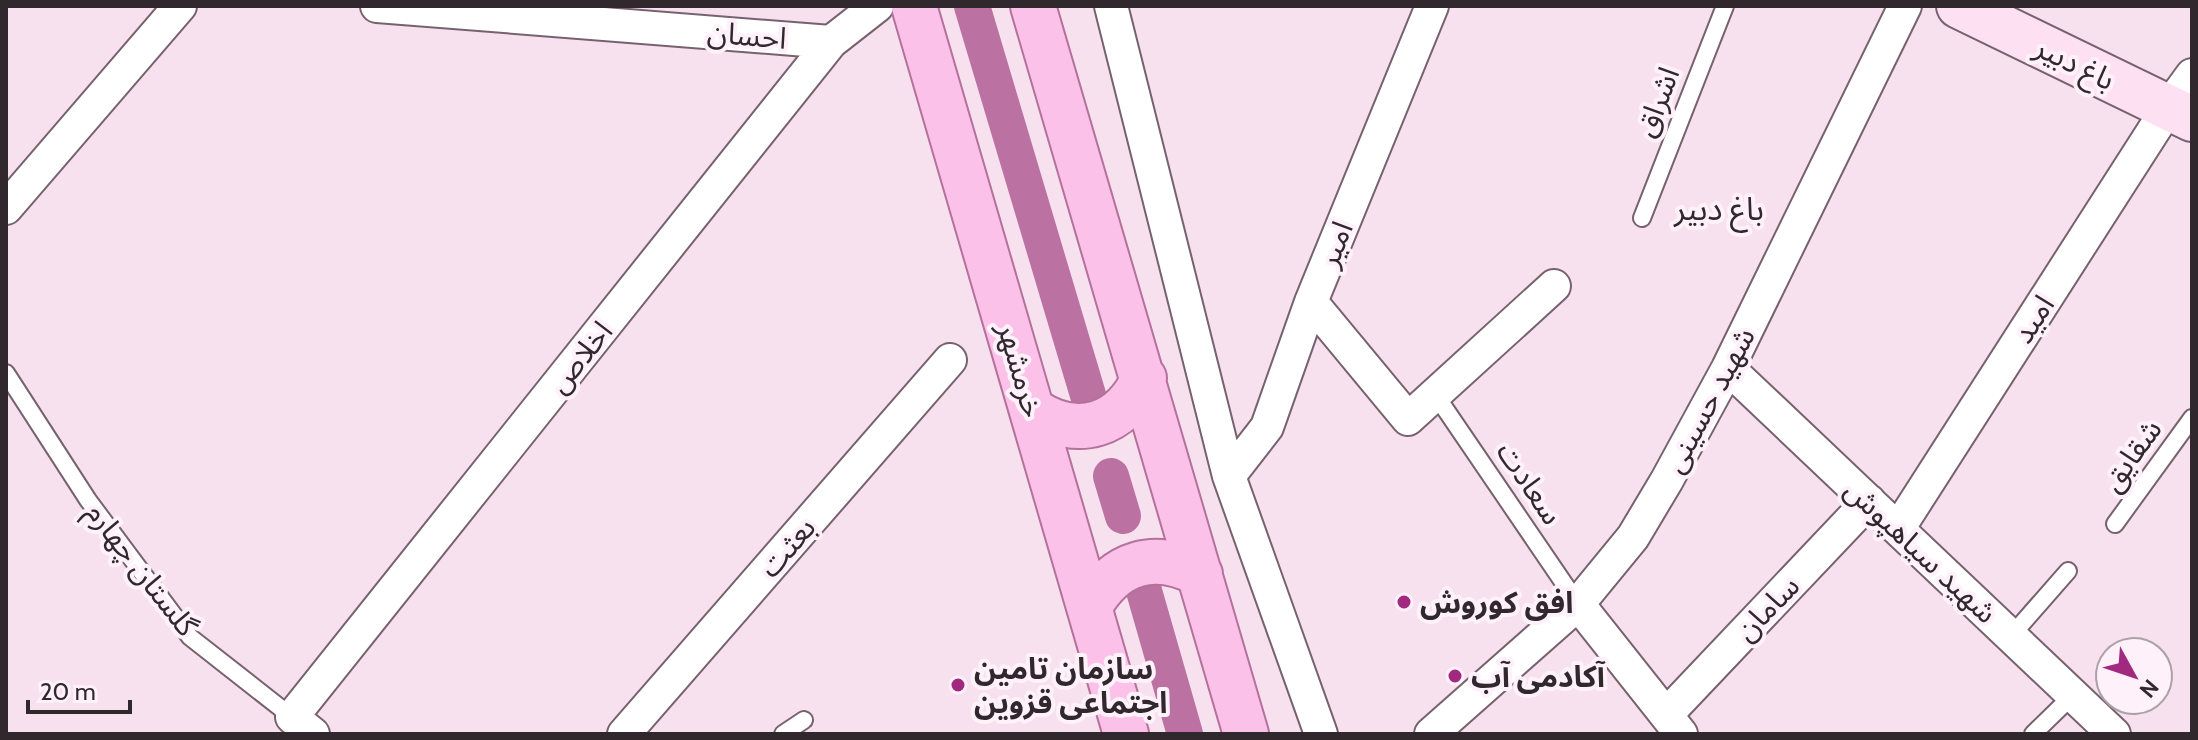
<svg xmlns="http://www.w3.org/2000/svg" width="2198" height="740" font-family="Cabin,'Noto Sans Arabic',sans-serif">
<rect width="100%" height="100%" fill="#f8e1ee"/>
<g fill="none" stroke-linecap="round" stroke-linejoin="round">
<!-- canal -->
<path stroke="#bb71a1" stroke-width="36" d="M972,6L1088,395
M1111,476L1123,516
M1144,591L1185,734"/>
<defs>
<path id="service" d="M1642,218L1725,6
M6,373L88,500L190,637L292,717
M1435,394L1578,604
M2115,524L2192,418
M2011,636L2068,571
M783,734L804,720
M2033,734L2073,695"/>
<path id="minor" d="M377,6L831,42
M1111,6L1229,476L1321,734
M6,208L180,6
M1311,302L1408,419L1554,286
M1728,368L2114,734
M1229,476L1267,427L1311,302L1432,6
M1898,529L2168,108L2192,75
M1578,604L1681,734
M1666,715L1869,501
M313,734L292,717L831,42L877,6
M624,734L950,360
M1431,734L1578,604L1633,537L1667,480L1728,368L1905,6"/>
<path id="secondary" d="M1959,6L2192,119"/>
<path id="primary" d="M914,6L1126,734
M1033,6L1246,734
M1034,411C1078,440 1122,426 1144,378
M1090,606C1115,562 1154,550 1200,574"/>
</defs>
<!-- service casing -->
<use href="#service" stroke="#76626e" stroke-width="20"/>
<!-- minor casing -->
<use href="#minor" stroke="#76626e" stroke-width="36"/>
<!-- secondary casing -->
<use href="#secondary" stroke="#76626e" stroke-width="48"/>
<!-- primary casing -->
<use href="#primary" stroke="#b3719c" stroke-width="48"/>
<!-- service -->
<use href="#service" stroke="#fff" stroke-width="16"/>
<!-- minor -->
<use href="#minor" stroke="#fff" stroke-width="32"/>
<!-- secondary -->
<use href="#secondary" stroke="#fee0f3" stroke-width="44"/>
<!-- primary -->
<use href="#primary" stroke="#fcc1e8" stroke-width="44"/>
</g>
<!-- markers -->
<g fill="#a12980" stroke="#fff1f9" stroke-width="3">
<circle cx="1404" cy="602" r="8"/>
<circle cx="1455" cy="676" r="8"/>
<circle cx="958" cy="685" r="8"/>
</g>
<g text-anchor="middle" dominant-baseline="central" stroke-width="8" stroke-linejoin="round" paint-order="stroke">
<!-- street labels -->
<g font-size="30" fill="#30282d" stroke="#fff1f9">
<text transform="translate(747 35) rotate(5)">احسان</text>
<text transform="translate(2075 63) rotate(26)">باغ دبیر</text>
<text transform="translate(1657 102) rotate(-69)">اشراق</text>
<text transform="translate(1335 244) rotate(-68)">امیر</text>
<text transform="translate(2033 319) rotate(-57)">امید</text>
<text transform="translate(580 357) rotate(-51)">اخلاص</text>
<text transform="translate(1021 370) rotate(74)">خرمشهر</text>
<text transform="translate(1709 400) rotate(-62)">شهید حسینی</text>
<text transform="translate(2131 455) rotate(-54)">شقایق</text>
<text transform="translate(1530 483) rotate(56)">سعادت</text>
<text transform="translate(787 547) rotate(-49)">بعثت</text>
<text transform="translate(1921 551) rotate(43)">شهید سیاهپوش</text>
<text transform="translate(142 569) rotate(52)">گلستان چهارم</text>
<text transform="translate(1767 608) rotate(-46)">سامان</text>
</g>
<!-- poi labels -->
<g font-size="30" font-weight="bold" fill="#30282d" stroke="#fff1f9" text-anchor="start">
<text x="1420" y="602">افق کوروش</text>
<text x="974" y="668">سازمان تامین<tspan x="974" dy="34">اجتماعی قزوین</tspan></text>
<text x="1471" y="676">آکادمی آب</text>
</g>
<!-- neighbourhood labels -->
<g font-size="32" fill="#30282d" stroke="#fff1f9">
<text x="1719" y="208">باغ دبیر</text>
</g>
</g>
<!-- border -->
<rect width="2198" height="740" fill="none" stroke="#30282d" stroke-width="16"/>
<!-- north arrow -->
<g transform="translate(2134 676) rotate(130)"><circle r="38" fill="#fff1f9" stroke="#aca1a7" stroke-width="2"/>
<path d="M0-6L14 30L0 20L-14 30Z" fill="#a12980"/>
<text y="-12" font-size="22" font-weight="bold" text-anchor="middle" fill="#30282d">N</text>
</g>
<!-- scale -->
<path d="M28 700v12h102v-12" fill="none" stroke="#30282d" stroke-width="4"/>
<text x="40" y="700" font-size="24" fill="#30282d" stroke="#fff1f9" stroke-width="6" paint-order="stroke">20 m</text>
</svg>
